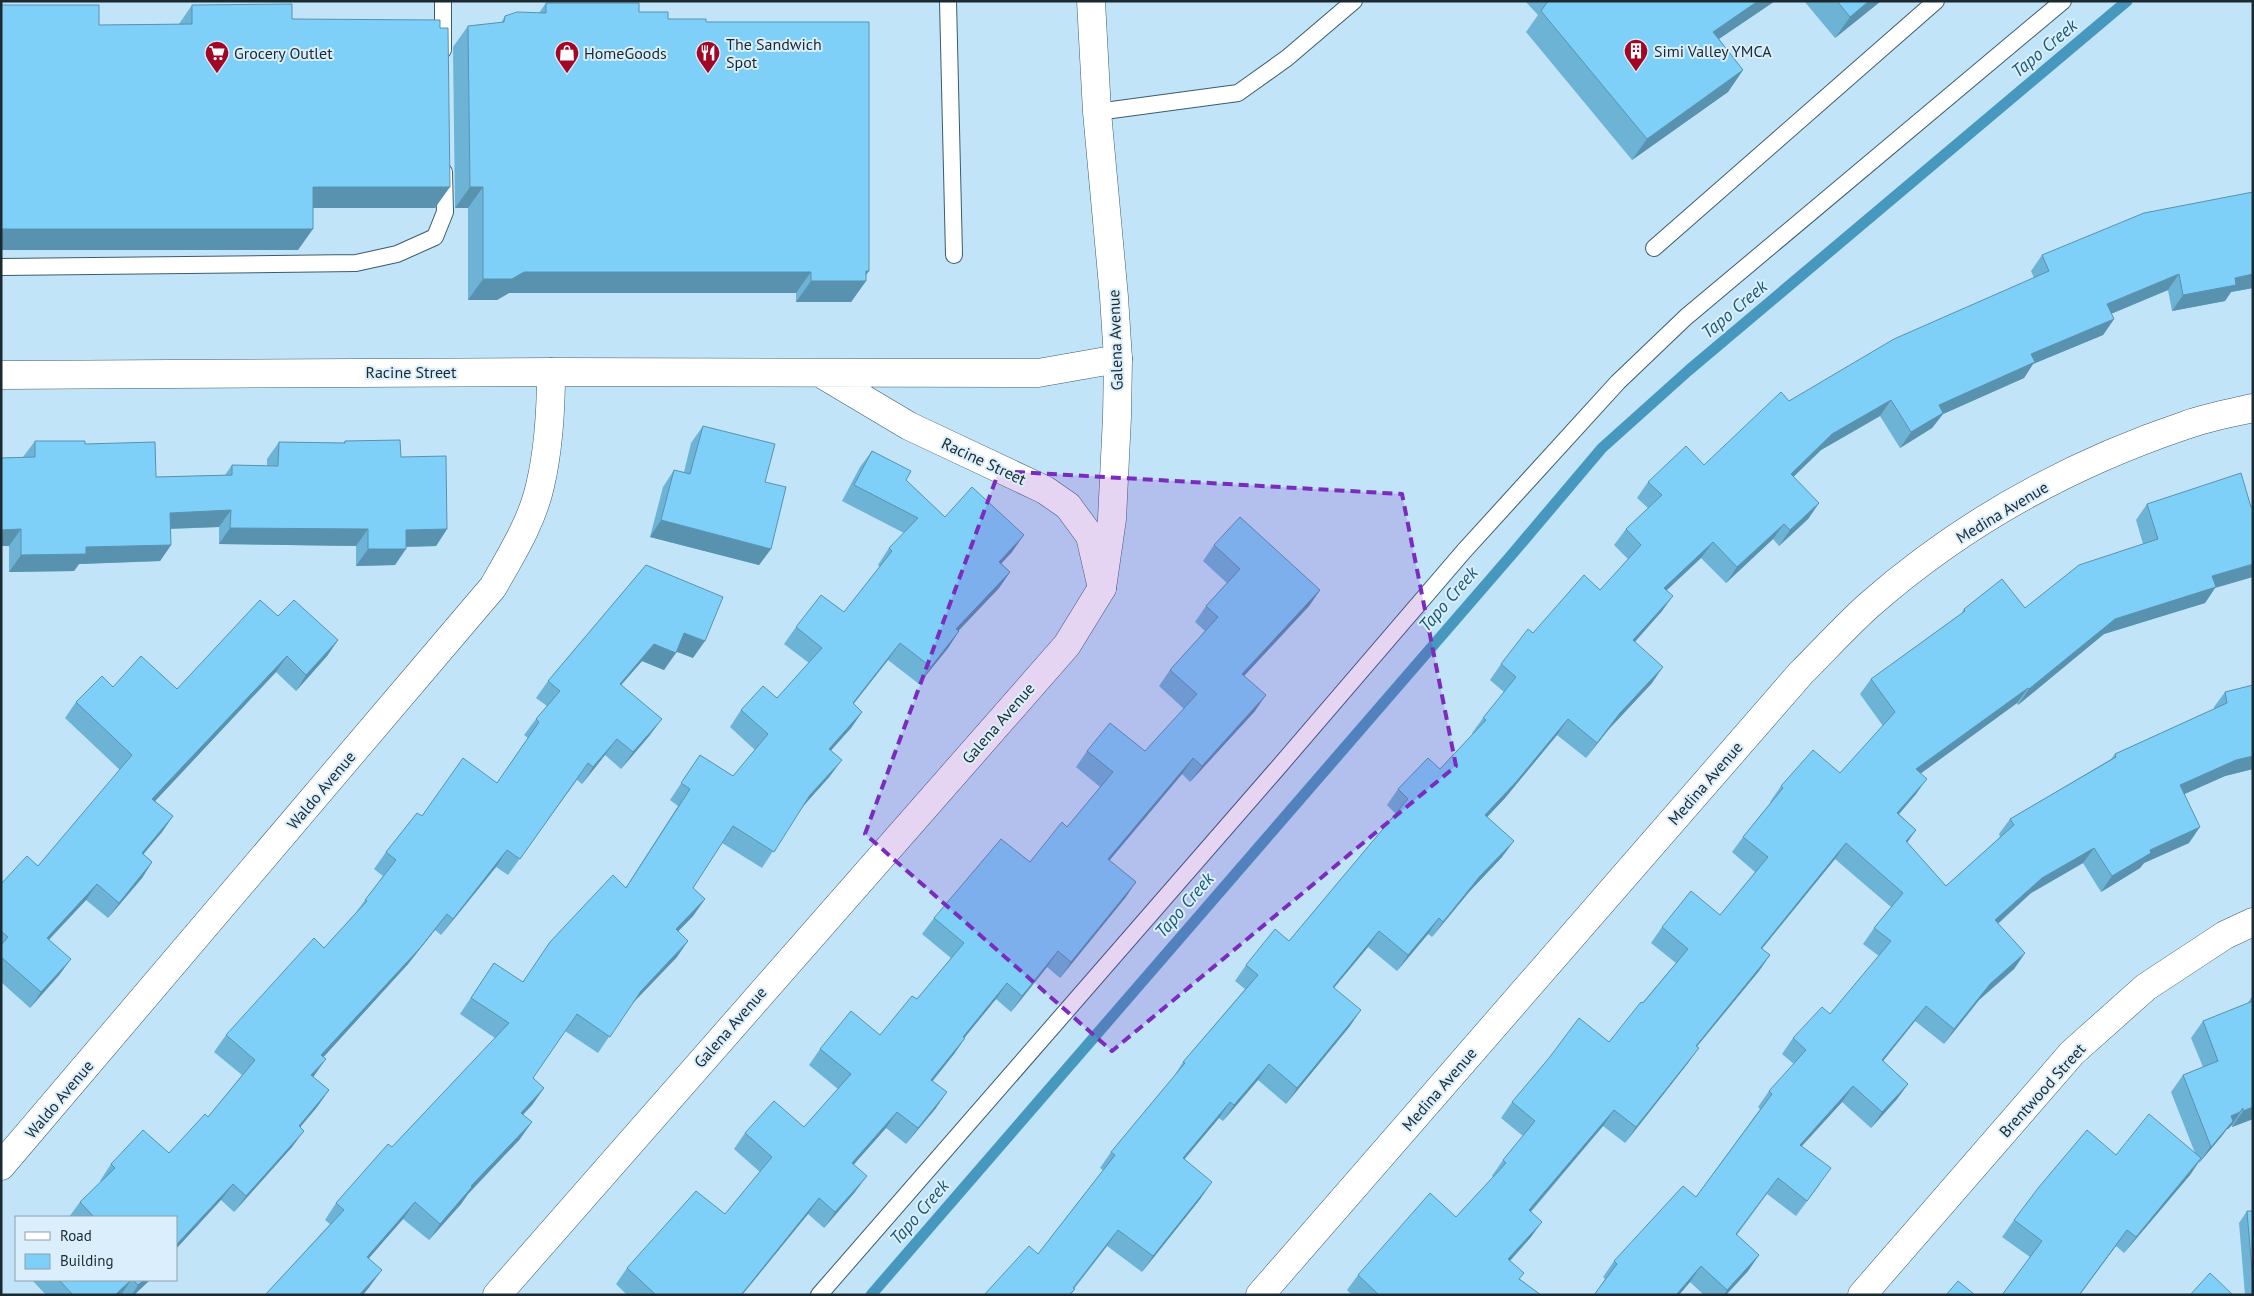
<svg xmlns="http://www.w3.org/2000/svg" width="2254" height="1296" font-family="'PT Sans',sans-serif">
<rect width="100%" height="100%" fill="#c1e4f8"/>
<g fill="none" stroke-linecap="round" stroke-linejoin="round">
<!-- stream -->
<path stroke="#4698bf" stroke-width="11" d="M871,1295L1514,552L1602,448L1689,370L2127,1"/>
<defs>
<path id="lane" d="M443,1V50
M948,1L954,255
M1097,112L1238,93L1287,58L1354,1
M1654,248L1936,1
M1,267L356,263L397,254L435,237L445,212L444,172
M819,1295L1276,770L1464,551L1618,382L1686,317L2063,1"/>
<path id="street" d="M820,373L909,426L1045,490L1068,506L1090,536L1102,588
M1,375L551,372L1038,373L1118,359
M1,1166L493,587C511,555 532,522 540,486C549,448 551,411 551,372
M1260,1295L1801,673C1823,651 1845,627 1868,606C1961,524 2070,464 2186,425C2208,417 2231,413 2253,408
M1862,1295L2072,1053L2146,987L2225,935L2253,922"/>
<path id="secondary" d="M497,1295L1067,645L1102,588L1112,519L1117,417L1118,359L1114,297L1097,112L1091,1"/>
</defs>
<!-- lane casing -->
<use href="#lane" stroke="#3c5c6d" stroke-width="18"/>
<!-- street casing -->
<use href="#street" stroke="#3c5c6d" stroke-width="29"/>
<!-- secondary casing -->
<use href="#secondary" stroke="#3c5c6d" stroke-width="29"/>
<!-- lane -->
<use href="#lane" stroke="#fff" stroke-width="16"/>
<!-- street -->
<use href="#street" stroke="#fff" stroke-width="28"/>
<!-- secondary -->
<use href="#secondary" stroke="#fff" stroke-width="28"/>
</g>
<!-- wall -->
<path fill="#6db3d6" d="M1525,1H1775L1719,39L1743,70L1728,92L1632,160L1526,32L1538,15Z
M1804,1H1881L1835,38Z
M546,3L639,12L668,19L706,22L866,275V281L851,302H796V293H509L497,300H468V208H455L453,47L468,26L501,23L505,16L539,13Z
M192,5L292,19L435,208H313L298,250H1L99,25L179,24Z
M2253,192V288L2231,292L2225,301L2172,311L2168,290L2111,314L2114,319L2103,335L2033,364L2024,378L1943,414L1932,428L1900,448L1880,416L1821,450L1793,477L1819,503L1808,519L1779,546L1773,539L1726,583L1701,558L1667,590L1662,611L1635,642L1652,683L1609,729L1586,758L1557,735L1505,798L1487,817L1502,857L1469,892L1432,937L1428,934L1397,971L1368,947L1334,988L1350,1026L1286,1104L1258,1080L1223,1121L1219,1118L1184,1159L1201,1198L1142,1272L1107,1246L1074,1289H1075L1071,1295H984L1038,1254L1103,1170L1100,1168L1111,1152L1173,1078L1183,1062L1245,989L1235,981L1246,965L1289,941L1396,814L1387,805L1398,789L1440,769L1473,734L1472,733L1483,718L1504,692L1490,680L1501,664L1533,633L1600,590L1628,559L1614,545L1626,529L1648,508L1637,498L1648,482L1704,465L1789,401L2034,278L2031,271L2042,255Z
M703,426L765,482L771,549L759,565L650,537L663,487L674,470L684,472L691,443Z
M35,441L85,444L156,477L225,475L232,465L267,466V459L279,442L343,443L345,441L401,457L447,529L436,546L406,547L395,565L356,566V546L219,544V527L171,529V545L160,561L79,564L74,571L9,572V546H1V458L23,457Z
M872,451L906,480L945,517L1012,552L1001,563L1010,572L999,588L958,631H959L948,648L919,684L888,660L853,704L862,712L851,728L831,750L830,776L802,807L762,868L722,843L693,888L705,899L693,916L678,931L677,957L630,1006L598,1053L565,1031L533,1078L544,1088L532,1105L523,1115L520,1139L468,1194L461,1204L429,1240L403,1219L369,1258L370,1286L363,1295H265L330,1224L325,1220L336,1203L392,1147L495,1038L460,1014L494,963L522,982L626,887L678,806L670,800L700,755L733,776L755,750L730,727L741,710L777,698L809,663L784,644L796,627L844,612L880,567L878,565L889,548L904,533L842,501L860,467Z
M2147,504L2215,588L2205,603L2104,634L2018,705L2017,703L1921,773L1916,794L1899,814L1916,830L1907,843L1946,886L2000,837L1999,834L2010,819L2111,759L2115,754L2214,709V707L2225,692L2253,685V769L2225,776L2184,794L2189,843L2144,863L2140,868L2101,892L2083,863L2031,893L1998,924L2025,953L2014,969L1979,1000L1944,1044L1915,1021L1883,1061L1908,1084L1897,1099L1871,1128L1842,1102L1802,1146L1820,1184L1796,1216L1767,1194L1737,1235L1759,1255L1748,1271L1726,1295H1704L1690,1282L1679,1295H1594L1605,1279L1603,1277L1614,1261L1696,1197L1760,1109L1758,1107L1769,1091L1794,1064L1782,1054L1793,1038L1830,1014L1879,956L1863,944L1874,928L1891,907L1835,859L1762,949L1770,955L1759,971L1697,1046L1688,1063L1625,1143L1603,1126L1531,1212V1237L1510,1261L1520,1279L1541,1295H1352L1347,1290L1358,1275L1456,1217L1493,1177L1492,1176L1503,1160L1523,1136L1501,1118L1512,1102L1609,1042L1676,963L1651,943L1662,927L1720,915L1755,872L1732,852L1743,837L1771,802H1770L1781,786L1840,773L1883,726L1860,694L1871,679L1961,614L1964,609L2025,608L2143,544L2136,520Z
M1214,545L1320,590L1309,606L1244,676L1255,711L1190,782L1182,774L1109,861L1136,882L1125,898L1060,978L1047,967L1011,1012L996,999L964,1038H965L954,1054L933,1081L936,1108L906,1144L886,1128L853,1165L855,1192L824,1228L808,1214L742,1295H627L616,1284L627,1268L725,1214L760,1172L734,1149L745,1133L804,1127L838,1089L809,1065L820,1049L880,1035L917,999L951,958L922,934L934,918L1030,862L1067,827L1100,787L1076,767L1087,751H1145L1184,709L1159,686L1170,670L1205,631L1195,622L1206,606L1227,583L1203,561Z
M646,565L693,658L676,651L664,670L642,661L621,685L650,735L621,769L605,755L582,784L577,780L508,875L496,867L441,935L435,930L408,964L323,1057L313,1077L329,1090L317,1107L300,1127L292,1147L234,1212L221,1200L176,1217H69L80,1202L101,1182L100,1181L111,1164L169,1153L208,1117L242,1075L214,1052L226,1035L324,948L354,915L383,876L374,869L386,852L422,816L497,783L528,738L524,735L536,719L547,706L536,698L548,681Z
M278,616L338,640L327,656L296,691L276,672L155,801L173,816L162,832L143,854L152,862L142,878L108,918L86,900L49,940L60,974L30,1008L1,982V884L38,866L120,770L65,718L76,702L113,687L177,689Z
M2253,995V1119L2232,1127V1125L2228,1129H2227L2221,1137L2199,1163V1162L2190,1175L2124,1253L2116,1246L2080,1295H2002L2030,1257L2002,1237L2014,1220L2116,1155L2195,1153L2171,1092L2183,1075L2203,1067L2191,1038L2203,1021L2247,1004Z
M2247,1211H2253V1295H2245L2239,1223Z
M32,1280H150L134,1295H46Z"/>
<!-- shaded-wall -->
<path fill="#5992ae" d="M1758,1H1775L1698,53L1713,32Z
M1869,1H1881L1835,38L1850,17Z
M1743,70L1728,92L1632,160L1647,139Z
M313,187H450L435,208H298Z
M470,187H483L468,208H455Z
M1,229H313L298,250H1Z
M866,271H869L862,281H866L851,302H796L811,281Z
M524,272H811L796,293H509L497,300H468L483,279Z
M2179,274L2168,290L2096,320L2107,304Z
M2253,274V288L2231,292L2225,301L2172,311L2183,295L2235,278Z
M2114,319L2103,335L2033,364L2024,378L1943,414L1932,428L1900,448L1911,432L1939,405L2031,354Z
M1891,400L1880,416L1821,450L1780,490L1791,474L1832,434Z
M1819,503L1808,519L1779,546L1790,530Z
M231,510L219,527L159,529L170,513Z
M661,520L771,549L759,565L650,537Z
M1784,524L1773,539L1726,583L1737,567Z
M230,528L368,529L356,546L219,544Z
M21,529L9,546H1V530Z
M447,529L436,546L394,547L406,530Z
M1024,535L1012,552L988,578L999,562Z
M1713,542L1701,558L1653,603L1664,588Z
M171,545L160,561L79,564L74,571L9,572L21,555L86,547Z
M368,549H406L395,565L356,566Z
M2253,564V577L2215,588L2205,603L2104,634L2018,705L2029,689L2115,619L2212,576Z
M1010,572L999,588L945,645L956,629Z
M1320,590L1309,606L1231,690L1242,674Z
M1673,596L1662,611L1622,656L1633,640Z
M959,631L948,648L919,684L931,667Z
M684,633L705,641L693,658L672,650Z
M338,640L327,656L296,691L306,675Z
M900,643L888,660L841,720L853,703Z
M654,644L676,653L664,670L642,661L608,700L620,684Z
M287,656L276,672L142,815L152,799Z
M1663,667L1652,683L1609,729L1586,758L1597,743L1620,713Z
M2028,688L2017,703L1905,785L1916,769Z
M1266,695L1255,711L1190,782L1202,766Z
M862,712L851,728L818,765L829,749Z
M662,719L650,735L621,769L633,752Z
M1568,719L1557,735L1505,798L1474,831L1485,815Z
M617,739L605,755L582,784L593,767Z
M2253,756V769L2225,776L2169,801L2180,785L2236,760Z
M1193,758L1182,774L1097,875L1108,859Z
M842,760L830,776L799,811L810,795Z
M1927,779L1916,794L1886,829L1897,813Z
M173,816L162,832L131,869L142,853Z
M2200,827L2189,843L2144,863L2140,868L2101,892L2112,876L2150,850Z
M1916,830L1905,845L1906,841Z
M1514,841L1502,857L1469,892L1432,937L1443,922L1480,876Z
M1846,843L1835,859L1750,963L1761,948Z
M2094,848L2083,863L2031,893L1984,936L1995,920L2042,878Z
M507,850L496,867L441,935L453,919Z
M152,862L142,878L108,918L119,903Z
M1136,882L1125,898L1060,978L1071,962Z
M97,884L86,900L36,953L47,938Z
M705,899L693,916L664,946L676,929Z
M447,914L435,930L408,964L310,1072L321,1055Z
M1439,918L1428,934L1397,971L1408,955Z
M1379,931L1368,947L1321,1003L1333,987Z
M688,941L677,957L629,1007L641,991Z
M1058,951L1047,967L1011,1012L1022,996Z
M2025,953L2014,969L1979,1000L1944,1044L1954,1029L1990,984Z
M1770,955L1759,971L1685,1061L1696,1046Z
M71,959L60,974L30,1008L41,992Z
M1007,983L996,999L952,1053L963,1037Z
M1926,1006L1915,1021L1871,1076L1882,1060Z
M1361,1010L1350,1026L1286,1104L1297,1088Z
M965,1038L954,1054L920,1096L931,1080Z
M1699,1048L1688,1063L1625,1143L1636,1127Z
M326,1059L314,1076L300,1092L311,1075Z
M1269,1064L1258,1080L1223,1121L1234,1105Z
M1908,1084L1897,1099L1871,1128L1882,1112Z
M1853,1086L1842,1102L1789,1160L1800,1145Z
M544,1088L532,1105L509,1129L521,1113Z
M329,1090L317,1107L287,1143L299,1126Z
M947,1092L936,1108L906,1144L918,1128Z
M1230,1102L1219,1118L1172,1174L1183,1158Z
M2253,1107V1119L2232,1127L2243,1111Z
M2243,1108L2232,1125L2228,1129H2227L2221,1137L2199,1163L2231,1116Z
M1614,1110L1603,1126L1518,1226L1529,1210Z
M897,1112L886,1128L841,1179L852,1163Z
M532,1122L520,1139L468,1194L461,1204L429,1240L440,1224L471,1186Z
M304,1131L292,1147L234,1212L246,1196Z
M2201,1158L2190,1175L2124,1253L2136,1237Z
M867,1176L855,1192L824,1228L835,1212Z
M1212,1182L1201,1198L1142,1272L1153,1256Z
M233,1184L221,1200L176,1249V1245Z
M819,1198L808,1214L742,1295H741Z
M415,1202L403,1219L356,1273L367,1257Z
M1542,1222L1531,1237L1497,1275L1508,1259Z
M1118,1230L1107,1246L1069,1295Z
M2127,1230L2116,1246L2079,1295Z
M1759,1255L1748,1271L1726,1295H1724L1727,1290Z
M1701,1266L1690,1282L1679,1295H1676Z
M382,1270L370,1286L363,1295H359Z
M131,1280L121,1295H115Z
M144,1280H150L134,1295H132L138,1285Z"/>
<!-- building -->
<path fill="#7fd0f9" stroke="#5992ae" d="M1548,1H1758L1713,32L1743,70L1647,139L1541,11Z
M1837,1H1869L1850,17Z
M546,3H639V12H668V19H706V22H869V271H866V281H811V272H524L512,279H483V187H470L468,26L504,22L505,16L517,12L546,13Z
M292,4V19L440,20V28H448L450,187H313V229H1V5H99V25L192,24V5Z
M2253,192V274L2235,278L2236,285L2183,295L2179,274L2107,304L2114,319L2031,354L2035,362L1939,405L1943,413L1911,432L1891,400L1832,434L1791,474L1819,503L1790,530L1784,524L1737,567L1713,542L1664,588L1673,596L1633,640L1663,667L1620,713L1597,743L1568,719L1516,782L1485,815L1514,841L1480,876L1443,922L1439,918L1408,955L1379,931L1333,987L1361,1010L1297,1088L1269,1064L1234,1105L1230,1102L1183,1158L1212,1182L1153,1256L1118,1230L1073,1288L1075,1289L1069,1295H984L1029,1246L1038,1254L1115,1155L1111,1152L1185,1063L1183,1062L1258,975L1246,965L1275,929L1289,941L1408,799L1398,789L1428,758L1440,769L1486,720L1483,718L1516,677L1501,664L1528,629L1533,633L1584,575L1600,590L1641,545L1626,529L1662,495L1648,482L1686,446L1704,465L1781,392L1789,401L1894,339L2049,271L2042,255L2144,213Z
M703,426L775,444L765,482L786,487L771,549L661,520L674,470L690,474Z
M400,440L401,457L446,456L447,529L406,530V549H368V529L230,528L231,510L170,513L171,545L86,547V554L21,555V529L1,530V458L35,457V441H85V444L155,442L156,477L232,475V465L278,466L279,442L345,443V441Z
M872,451L911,471L906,480L945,517L972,487L1024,535L999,562L1010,572L956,629L959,631L931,667L900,643L853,703L862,712L829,749L842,760L810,795L774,852L733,826L693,888L705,899L676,929L688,941L641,991L610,1037L577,1014L533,1078L544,1088L521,1113L532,1122L471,1186L472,1187L440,1224L415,1202L367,1257L382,1270L359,1295H265L344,1210L336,1203L388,1144L392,1147L509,1023L471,998L494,963L523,982L550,942L613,875L626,888L690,789L681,783L700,755L733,776L768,734L741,710L763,686L777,698L822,648L796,627L821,595L844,612L892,551L889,548L918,518L854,485Z
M2241,473L2251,507H2253V564L2212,576L2216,587L2115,619L2029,689L2028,688L1916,769L1927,779L1897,813L1916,830L1906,841L1946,886L2014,825L2010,819L2116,757L2115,754L2227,703L2225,692L2253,685V756L2236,760L2180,785L2200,827L2150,850L2151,853L2112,876L2094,848L2042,878L1995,920L2025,953L1990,984L1954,1029L1926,1006L1882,1060L1908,1084L1882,1112L1853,1086L1800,1145L1831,1168L1807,1201L1778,1178L1736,1234L1759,1255L1727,1290L1701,1266L1676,1295H1594L1617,1264L1614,1261L1683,1186L1696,1197L1772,1094L1769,1091L1806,1050L1793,1038L1822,1007L1830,1014L1891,941L1874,928L1903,893L1846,843L1761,948L1770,955L1696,1046L1699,1048L1636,1127L1614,1110L1529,1210L1542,1222L1508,1259L1524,1273L1519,1279L1541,1295H1379L1358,1275L1430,1193L1456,1217L1506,1163L1503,1160L1535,1121L1512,1102L1549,1058L1579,1018L1609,1042L1641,1002L1643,1003L1688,949L1662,927L1691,891L1720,915L1768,857L1743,837L1783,788L1781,786L1813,750L1840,773L1895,712L1871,679L1965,611L1964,609L2002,579L2025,608L2079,565L2158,539L2147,504Z
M1240,517L1320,590L1242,674L1266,695L1202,766L1193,758L1108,859L1136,882L1071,962L1058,951L1022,996L1007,983L963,1037L965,1038L931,1080L947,1092L918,1128L897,1112L852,1163L867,1176L835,1212L819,1198L741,1295H655V1294L627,1268L696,1191L725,1214L772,1157L745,1133L774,1101L804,1127L851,1074L820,1049L851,1011L880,1035L912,996L917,999L964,943L934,918L1001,839L1030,862L1062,822L1067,827L1113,772L1087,751L1110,723L1145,751L1197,694L1170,670L1218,617L1206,606L1240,569L1214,545Z
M646,565L723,597L705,641L684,633L676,653L654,644L620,684L662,719L633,752L617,739L593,767L588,763L520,859L507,850L453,919L447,914L420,948L321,1055L326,1059L311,1075L329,1090L299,1126L304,1131L246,1196L233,1184L176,1245V1217H92L93,1216L80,1202L115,1168L111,1164L143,1130L169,1153L205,1114L208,1117L255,1060L226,1035L314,938L324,948L367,901L365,900L396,860L386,852L417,813L422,816L463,758L497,783L539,722L536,719L560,691L548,681Z
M260,600L278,616L294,600L338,640L306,675L287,656L152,799L173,816L142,853L152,862L119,903L97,884L47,938L71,959L41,992L1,957V945L8,937L1,931V884L27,856L38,866L132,755L76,702L102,676L113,687L141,656L177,689Z
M2253,1001V1107L2243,1111V1108L2240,1112L2231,1116L2233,1121L2211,1147L2183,1075L2218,1061L2203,1021Z
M2149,1114L2201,1158L2136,1237L2127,1230L2079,1295H2002L2042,1241L2014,1220L2039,1187L2087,1130L2116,1155Z
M2247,1211H2253V1283Z
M2210,1273L2233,1295H2190Z
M59,1280H131L115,1295H73Z
M133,1280H144L138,1285Z
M1958,1281L1975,1295H1946Z"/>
<!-- marked area -->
<path fill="#7b2cbf" fill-opacity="0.2" stroke="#7b2cbf" stroke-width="4" stroke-dasharray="10 6" stroke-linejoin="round" d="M999,471L1402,494L1456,766L1112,1051L865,834Z"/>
<!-- icons -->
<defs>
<symbol id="building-pin" viewBox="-11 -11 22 30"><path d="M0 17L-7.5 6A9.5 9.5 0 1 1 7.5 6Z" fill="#a30624" stroke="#daeffb"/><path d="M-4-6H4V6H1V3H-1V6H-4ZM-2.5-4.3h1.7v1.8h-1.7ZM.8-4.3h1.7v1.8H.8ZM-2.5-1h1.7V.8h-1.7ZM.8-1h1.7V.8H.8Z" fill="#fff"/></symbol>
<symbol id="supermarket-pin" viewBox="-11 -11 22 30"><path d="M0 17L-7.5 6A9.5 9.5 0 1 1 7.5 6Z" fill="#a30624" stroke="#daeffb"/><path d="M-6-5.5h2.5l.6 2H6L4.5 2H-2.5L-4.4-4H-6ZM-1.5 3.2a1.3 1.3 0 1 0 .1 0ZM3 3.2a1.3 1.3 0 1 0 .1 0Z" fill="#fff"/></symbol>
<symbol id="shop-pin" viewBox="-11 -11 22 30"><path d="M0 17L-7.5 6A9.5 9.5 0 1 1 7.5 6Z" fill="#a30624" stroke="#daeffb"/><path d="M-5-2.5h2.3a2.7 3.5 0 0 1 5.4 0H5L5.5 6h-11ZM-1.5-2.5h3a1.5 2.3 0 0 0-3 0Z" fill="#fff"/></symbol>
<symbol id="restaurant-pin" viewBox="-11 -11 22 30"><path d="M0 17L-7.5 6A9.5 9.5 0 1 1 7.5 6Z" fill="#a30624" stroke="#daeffb"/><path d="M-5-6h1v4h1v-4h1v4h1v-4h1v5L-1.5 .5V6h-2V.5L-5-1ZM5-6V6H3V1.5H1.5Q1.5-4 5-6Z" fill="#fff"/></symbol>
</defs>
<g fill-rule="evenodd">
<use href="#building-pin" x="1622" y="37" width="28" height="38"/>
<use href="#supermarket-pin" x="203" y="39" width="28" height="38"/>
<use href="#shop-pin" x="553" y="39" width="28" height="38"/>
<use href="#restaurant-pin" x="694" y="39" width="28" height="38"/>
</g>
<g text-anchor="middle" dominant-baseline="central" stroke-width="4" stroke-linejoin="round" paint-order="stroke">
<!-- poi labels -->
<g font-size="16" fill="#1b2930" stroke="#daeffb" text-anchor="start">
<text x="726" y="44">The Sandwich<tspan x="726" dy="18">Spot</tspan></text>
<text x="1654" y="51">Simi Valley YMCA</text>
<text x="234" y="53">Grocery Outlet</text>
<text x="584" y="53">HomeGoods</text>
</g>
<!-- street labels -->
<g font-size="16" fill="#1b2930" stroke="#daeffb">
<text transform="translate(1115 340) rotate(-92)">Galena Avenue</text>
<text x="411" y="372">Racine Street</text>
<text transform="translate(984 461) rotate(25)">Racine Street</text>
<text transform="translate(2002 512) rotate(-31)">Medina Avenue</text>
<text transform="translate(998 723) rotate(-49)">Galena Avenue</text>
<text transform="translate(1705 783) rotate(-49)">Medina Avenue</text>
<text transform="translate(321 790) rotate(-50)">Waldo Avenue</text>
<text transform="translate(730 1027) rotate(-49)">Galena Avenue</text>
<text transform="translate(1439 1089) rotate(-49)">Medina Avenue</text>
<text transform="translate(2042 1090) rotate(-48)">Brentwood Street</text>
<text transform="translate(59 1099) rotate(-50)">Waldo Avenue</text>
</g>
<!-- water labels -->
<g font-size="18" font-style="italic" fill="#1b5a76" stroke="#daeffb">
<text transform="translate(2044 48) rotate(-40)">Tapo Creek</text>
<text transform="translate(1734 309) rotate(-40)">Tapo Creek</text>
<text transform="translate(1448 599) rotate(-49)">Tapo Creek</text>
<text transform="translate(1184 905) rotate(-49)">Tapo Creek</text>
<text transform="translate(919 1212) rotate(-49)">Tapo Creek</text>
</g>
</g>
<!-- border -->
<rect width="2254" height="1296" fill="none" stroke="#1b2930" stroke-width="5"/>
<!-- legend -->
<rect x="15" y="1216" width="162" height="65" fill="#daeffb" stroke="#8ea0aa"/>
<rect x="25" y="1232" width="25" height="8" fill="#ffffff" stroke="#8ea0aa"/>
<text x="60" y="1241" font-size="15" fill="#1b2930">Road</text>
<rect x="25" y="1254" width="25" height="15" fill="#7fd0f9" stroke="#8ea0aa"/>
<text x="60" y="1266" font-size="15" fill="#1b2930">Building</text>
</svg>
